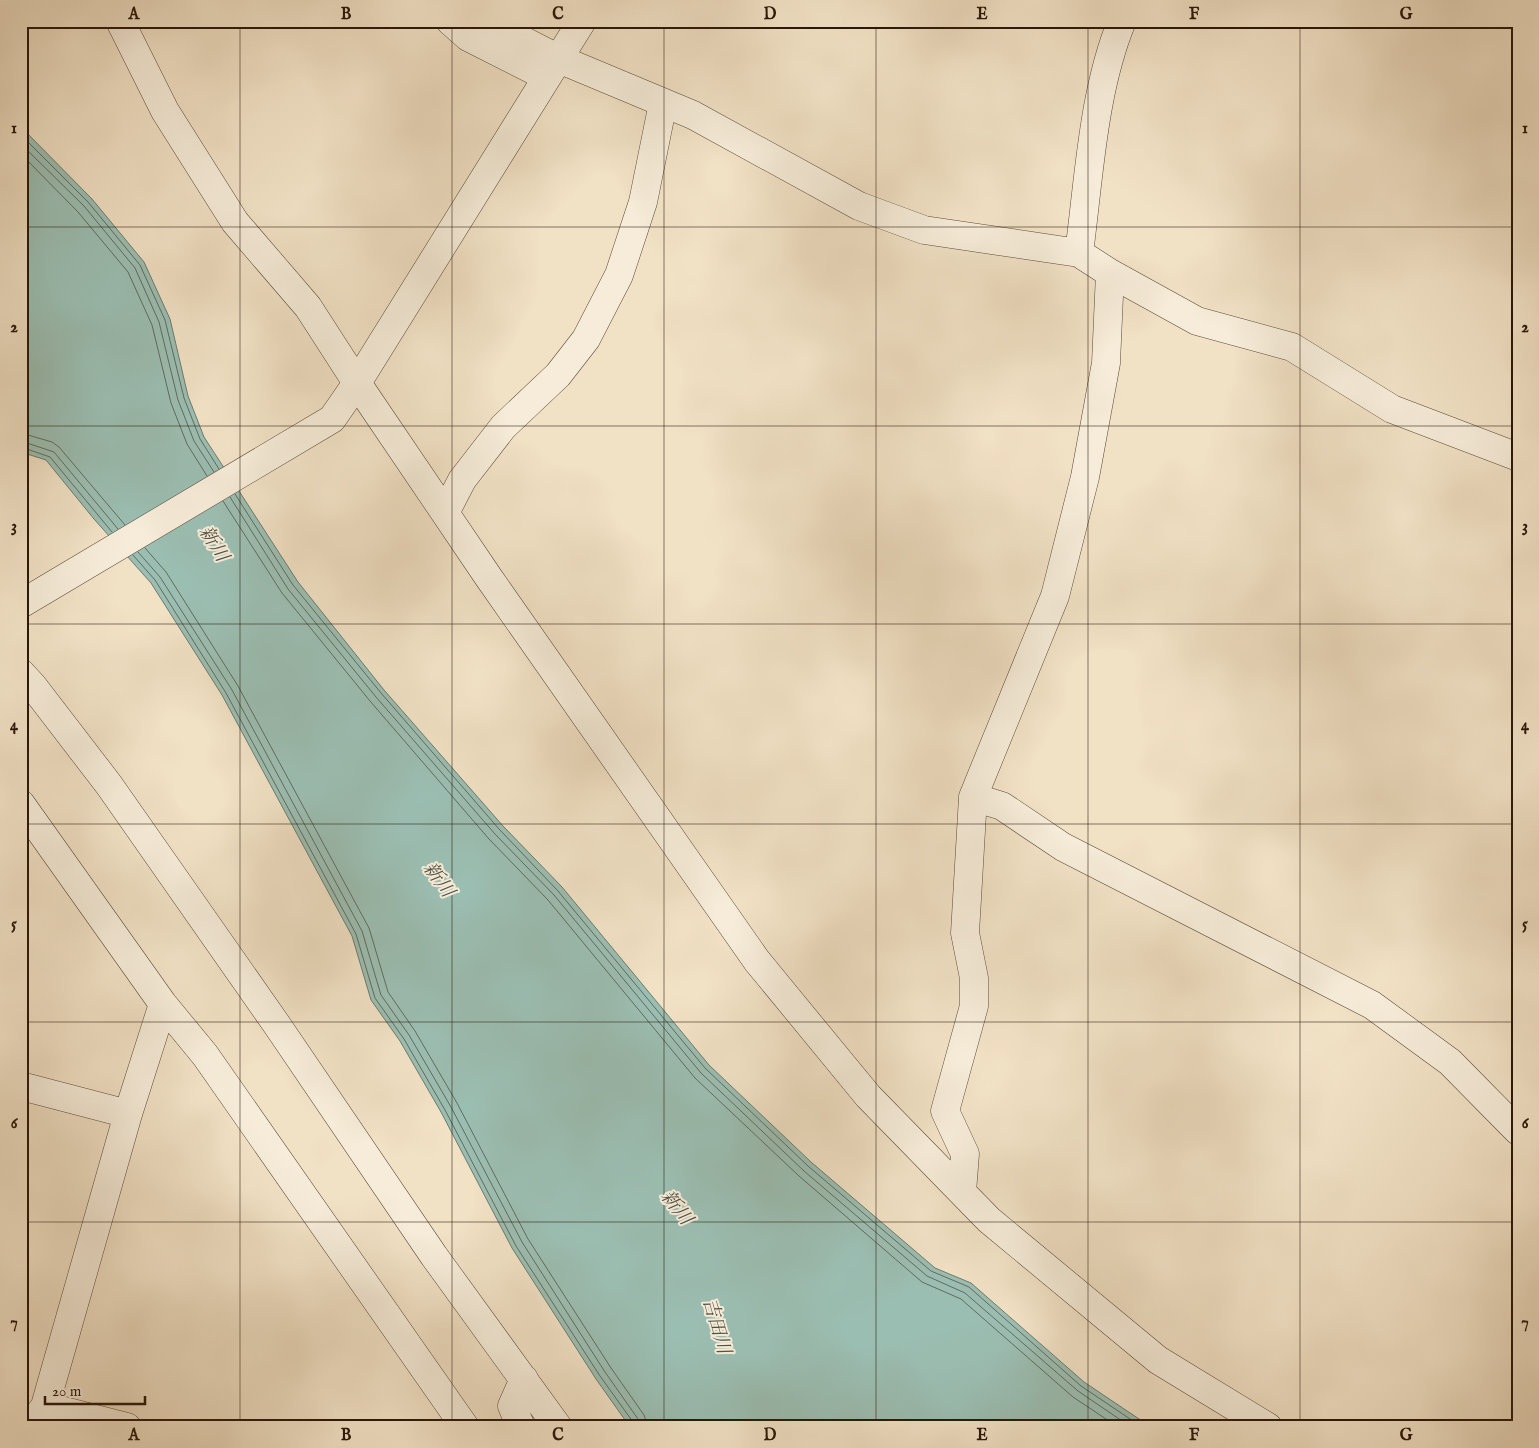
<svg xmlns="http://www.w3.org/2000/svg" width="1539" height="1448" font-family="'IM FELL English','Noto Serif JP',serif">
<rect width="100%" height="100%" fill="#f1e1c5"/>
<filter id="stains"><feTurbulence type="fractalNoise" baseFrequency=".004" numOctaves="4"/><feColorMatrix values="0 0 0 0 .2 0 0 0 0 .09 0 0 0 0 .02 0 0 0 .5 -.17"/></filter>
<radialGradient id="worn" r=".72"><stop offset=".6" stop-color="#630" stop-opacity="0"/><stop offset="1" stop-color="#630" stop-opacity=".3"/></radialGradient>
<!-- water -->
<path fill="#9bbeb2" stroke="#6d7b6e" d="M21,127L92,199L144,262L170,319L188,396L204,437L298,582L384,690L503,826L562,887L709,1065L811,1162L935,1268L971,1283L1084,1382L1151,1427H630L596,1379L512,1248L441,1112L400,1041L371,1000L352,936L222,695L151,583L94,519L46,460L21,452Z"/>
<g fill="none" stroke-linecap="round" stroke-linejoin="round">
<!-- shore -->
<path stroke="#626a5d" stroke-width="1" d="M21,135L88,202L140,265L165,320L184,398L200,439L219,469
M21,144L84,206L135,268L159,322L178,400L194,441L214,472
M21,154L78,212L128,272L152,325L171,403L187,444L207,476
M21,433L52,442L59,447L125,525
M21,441L54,452L118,529
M21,447L50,457L112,532
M235,494L293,585L381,693L499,829L558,891L705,1068L808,1166L931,1271L969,1287L1081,1386L1142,1427
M230,497L288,589L376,697L495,834L554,895L701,1073L804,1171L927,1276L965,1293L1078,1391L1131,1427
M223,501L282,593L370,701L489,839L548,900L695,1078L799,1176L922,1282L961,1299L1073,1397L1118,1427
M145,548L166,572L238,686L369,928L388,992L415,1031L457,1103L528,1239L611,1368L644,1415L648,1427
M138,552L160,577L232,690L362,931L381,995L409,1035L451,1107L522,1242L605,1372L638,1419L640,1427
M133,555L155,580L226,693L356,934L375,998L404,1039L445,1110L516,1246L600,1376L633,1422L634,1427"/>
<defs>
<path id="minor" d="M120,21L165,111L235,222L308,307L357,383L582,21
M450,21L468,37L547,77
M485,21L559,59L693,115L859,206L924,230L1079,253C1089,178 1093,91 1122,21
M1110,273L1197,321L1292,347L1392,409L1518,457
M445,513L462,480L503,427L558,375L586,339L619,275L643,202L663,103
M21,604L332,419L357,383L489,578L757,961L868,1096L989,1220L1158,1360L1268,1427
M21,673L33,686L109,785L277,1025L434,1256L558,1427
M973,797L1002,806L1063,847L1372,1005L1450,1062L1518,1131
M21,804L163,1004L128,1114
M163,1004L205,1055L465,1427
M21,1086L128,1114L45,1406L34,1421L21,1417
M962,1192L965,1154L945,1111L974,1006V978L965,933L973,797L1055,596L1085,477L1106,363L1110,273L1079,253
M45,1406L127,1427
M521,1427L512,1406L524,1379"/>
</defs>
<!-- minor casing -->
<use href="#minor" stroke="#5b4937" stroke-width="29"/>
<!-- minor -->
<use href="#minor" stroke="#f6ecd9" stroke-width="28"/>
</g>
<!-- grid -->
<path fill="none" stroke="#291608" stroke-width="1" stroke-opacity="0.55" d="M240,21V1427M452,21V1427M664,21V1427M876,21V1427M1088,21V1427M1300,21V1427M21,227H1518M21,426H1518M21,624H1518M21,824H1518M21,1022H1518M21,1222H1518"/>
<g text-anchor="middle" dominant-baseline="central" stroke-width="4" stroke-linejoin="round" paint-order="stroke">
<!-- water labels -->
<g font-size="19" font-style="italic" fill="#515144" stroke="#f6ecd9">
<text transform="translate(213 544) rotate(58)">新川</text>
<text transform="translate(438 880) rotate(54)">新川</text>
<text transform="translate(676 1208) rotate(52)">新川</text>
<text transform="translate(716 1326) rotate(74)">吉田川</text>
</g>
</g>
<!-- margin -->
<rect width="1539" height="1448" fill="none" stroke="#f1e1c5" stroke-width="55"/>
<!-- scale -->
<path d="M45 1396v8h100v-8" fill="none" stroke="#291608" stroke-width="2.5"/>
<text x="52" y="1396" font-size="15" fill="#291608" stroke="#f6ecd9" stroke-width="4" paint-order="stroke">20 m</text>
<rect x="28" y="28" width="1484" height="1392" fill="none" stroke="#291608" stroke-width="2"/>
<g font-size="16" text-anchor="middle" font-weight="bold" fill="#291608">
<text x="134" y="19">A</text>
<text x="346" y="19">B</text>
<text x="558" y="19">C</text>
<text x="770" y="19">D</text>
<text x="982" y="19">E</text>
<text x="1194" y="19">F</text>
<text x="1406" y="19">G</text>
<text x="14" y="133">1</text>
<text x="1525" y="133">1</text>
<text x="14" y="332">2</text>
<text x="1525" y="332">2</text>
<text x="14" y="531">3</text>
<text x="1525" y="531">3</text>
<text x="14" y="730">4</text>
<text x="1525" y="730">4</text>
<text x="14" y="929">5</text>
<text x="1525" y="929">5</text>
<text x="14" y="1128">6</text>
<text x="1525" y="1128">6</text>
<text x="14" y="1327">7</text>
<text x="1525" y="1327">7</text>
<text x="134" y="1440">A</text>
<text x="346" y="1440">B</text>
<text x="558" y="1440">C</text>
<text x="770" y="1440">D</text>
<text x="982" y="1440">E</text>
<text x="1194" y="1440">F</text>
<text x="1406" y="1440">G</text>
</g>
<rect width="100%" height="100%" filter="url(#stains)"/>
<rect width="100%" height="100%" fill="url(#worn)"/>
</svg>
